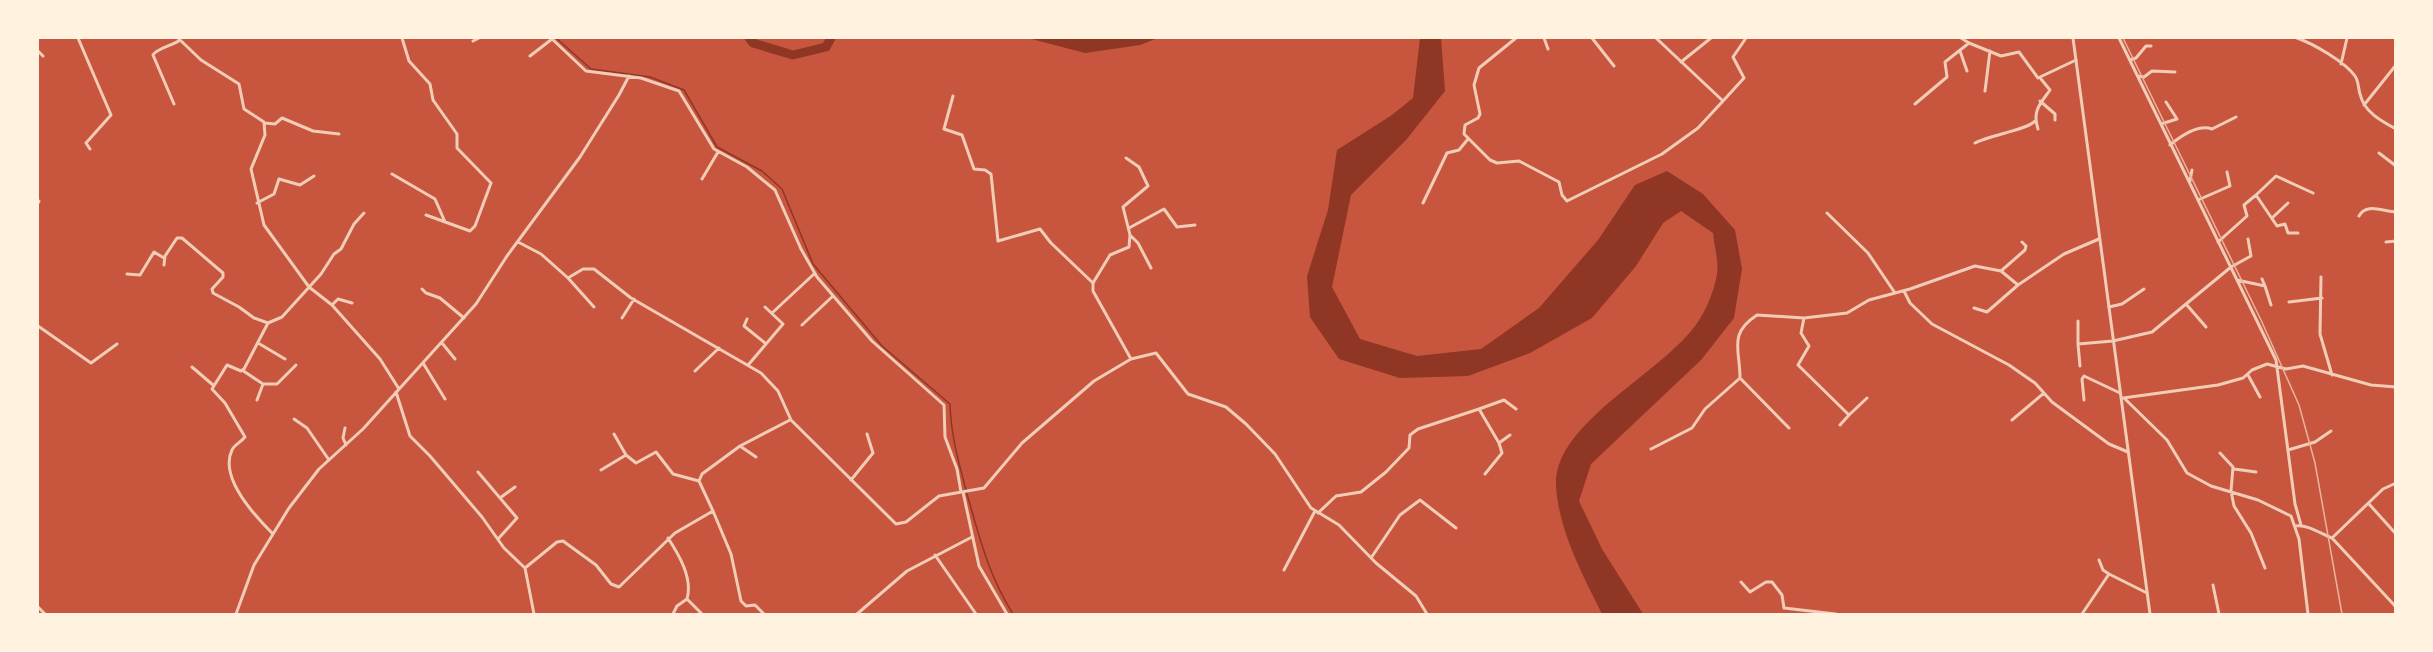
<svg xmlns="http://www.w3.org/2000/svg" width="2433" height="652" font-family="'Work Sans',sans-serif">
<rect width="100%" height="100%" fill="#c8553d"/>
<!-- water -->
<path fill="#8f3625" d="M1028,38H1158L1140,45L1085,53Z
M1420,38H1441L1445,91L1406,140L1351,195L1332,287L1360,339L1417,356L1481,349L1539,308L1598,240L1635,185L1667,171L1703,194L1735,230L1742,269L1734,318L1701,360L1591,464L1579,501L1602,549L1643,614H1602C1582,573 1559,532 1556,486C1553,420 1670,371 1701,317C1708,306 1715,287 1717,274C1719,262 1714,245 1713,233L1681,211L1663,223L1636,266L1592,318L1530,353L1468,376L1400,378L1339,359L1310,317L1307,276L1328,210L1337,150L1392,115L1413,98Z"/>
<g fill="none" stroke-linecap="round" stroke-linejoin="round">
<!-- stream -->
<path stroke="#8f3625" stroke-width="1.5" d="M556,38L591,69L650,77L684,90L717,147L762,171L782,189L813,264L882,346L950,404C951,437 959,463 967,494C980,539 988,574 1013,614"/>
<!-- river -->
<path stroke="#8f3625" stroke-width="9" d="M749,38L753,43L793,55L826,47L831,38"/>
<!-- minor -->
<path stroke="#f1ccb7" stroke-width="3" d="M78,38L111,115L86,143L90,149
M178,38L201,60L239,84L244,109L264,122L265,135L251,169L264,225L309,287L332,305L380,359L399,389
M402,38L409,61L430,84L433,100L457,134V148L491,183L475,226L470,231L426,215
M551,38L586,71L641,78L679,91L714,149L747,167L775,190L801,249L817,277L872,341L944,405L945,437L957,469L961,492
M1516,38L1479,68L1474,85L1480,114L1478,118L1465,125L1464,134L1490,160L1497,163L1519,161L1559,182L1562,195L1567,201L1662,154L1698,128L1723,101L1656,38
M1544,38L1548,49
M1592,38L1614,66
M1961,38L1969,43
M2119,38L2276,360L2295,504L2301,525
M2297,38C2314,44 2345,62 2355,76C2359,82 2358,88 2360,94C2364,112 2381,121 2396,129
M473,41L479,38
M38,51L43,56
M1960,51L1967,71
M530,56L552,39
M2130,60L2136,58L2146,46H2151
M1681,62L1711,38
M2341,64L2347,38
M2138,76L2144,77L2152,71L2175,72
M1985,91L1990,51
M953,96L944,129L962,135L974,169L985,170L991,174L998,241L1040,229L1051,243L1093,283
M1723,101L1744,78L1733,57L1746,38
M2040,101L2055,114V120
M174,104L153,55C157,48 172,46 180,40
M1915,104L1947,77L1945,62L1969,43L2001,56L2019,52L2038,78L2076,60
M2364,105L2396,65
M265,123L275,124L282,118L313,131L339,134
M2161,124L2177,119L2166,102
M2038,129C2032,111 2040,104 2050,90L2041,79
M1975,143C1990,135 2027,130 2035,121
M2170,145C2181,136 2198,124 2212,129L2236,117
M2379,153L2396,166
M1126,158L1139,167L1148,186L1123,207L1130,235L1129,247L1110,255L1093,283V291L1131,359
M392,174L435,199L445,222
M702,179L718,152
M2190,181L2192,170
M2256,195L2276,176L2313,193
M2198,200L2230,186L2227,172
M38,203L39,201
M257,203L274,194L279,179L300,185L314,176
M1423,203L1447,153L1459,150L1468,139
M1827,213L1868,253L1895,293
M2359,216C2366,202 2384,212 2396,212
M2272,218L2288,203
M1129,228L1164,209L1177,227L1195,225
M1130,235L1138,243L1151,268
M518,242L541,254L568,278L583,269H594L631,298L761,373L778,391L791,420L896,524L906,522L939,496L984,488L1022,443L1094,381L1131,359L1156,353L1188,394L1226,407L1246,424L1275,454L1311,508L1339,525L1376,563L1416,596L1427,614
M2218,242L2247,216L2244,205L2256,195L2277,226L2285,224L2288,233H2298
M2386,242L2396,241
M164,265L165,256L177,238H182L223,273V277L212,289L213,293L239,307L254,318L268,323L282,317L321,274L334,254L341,249L354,224L364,213
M2001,271L2025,250L2026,246L2022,242
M127,274L140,275L154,252L164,258
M2321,277L2320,334L2332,375
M568,278L594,307
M2237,280L2265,286L2262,279
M2265,286L2271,305
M422,289L426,293L440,298L464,318
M1904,291L1910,303L1932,324L2009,365L2035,383L2052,402L2109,444L2128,452
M2289,302L2322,298
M2186,304L2206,327
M332,305L338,299L352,303
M2109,307L2122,304L2144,289
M1974,308L1987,312L2018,285
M772,313L814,274
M622,318L634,299
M1804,318L1801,333L1809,346L1798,365L1849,415L1867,398
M747,319L744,326L765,343
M2078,321V344L2113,341L2152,332L2231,267L2251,256L2248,239
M268,323L244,369L241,371L227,365L212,389L225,403L245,437C241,442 234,445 232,450C219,477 254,515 272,533
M802,325L833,296
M38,326L91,363L117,344
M258,343L285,359
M442,343L455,359
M2078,344L2080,366
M423,363L445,399
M749,364L783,324L765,307
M192,367L213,385
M242,370L263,384L257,400
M695,371L719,348
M2248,375L2260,397
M1740,378L1789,428
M263,384H277L296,365
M396,392L410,436L430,456L482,517L504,548L525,568L534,614
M2123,398L2218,385L2243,378L2252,370L2267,364L2286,369L2303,366L2371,385L2396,387
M2124,398L2167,440L2187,473L2211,486L2258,500L2291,516L2299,539L2308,614
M2084,400L2082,379L2084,376L2120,393
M1479,409L1504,400L1516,409
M294,419L307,428L329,460
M2012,420L2044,393
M1840,425L1849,415
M345,428L343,438L346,445
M614,434L626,455L636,463L656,452L673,474L699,481
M740,446L756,457
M1651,449L1692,428L1705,409L1740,378C1740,349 1728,334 1757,315L1804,318L1847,313L1869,300L1910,289L1975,266L2001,271L2018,285L2064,254L2099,239
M2288,450L2315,442L2331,431
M2220,453L2233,467L2231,491L2234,506L2251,533L2265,568
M2234,469L2256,472
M601,470L626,455
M478,472L517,518L498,539
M1485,474L1502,453L1499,443
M851,480L873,453L867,434
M963,492L979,566L1007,614
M500,498L515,487
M2369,504L2396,534
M713,511L731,554L741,601L746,606L755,605L764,614
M1318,513L1336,496L1361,492L1386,472L1409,448L1410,435L1418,429L1479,409L1499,443L1510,435
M2295,526C2308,524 2321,534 2332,538L2396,607
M668,538C679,555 693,578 687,599L677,606L673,614
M2332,538L2383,489L2396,483
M935,555L976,614
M1371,558L1400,515L1420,500L1456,528
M2099,560L2103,570L2109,574
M525,568L557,542L563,541L596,565L611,584L619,587L675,533L713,511L699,481L702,474L740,446L790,420
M1284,570L1315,511
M1741,582L1750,592L1766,582H1772L1782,595L1784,608L1836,614
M2213,585L2219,614
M687,599L702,614
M38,607L45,614
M236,614L254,565L289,508L319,469L363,429L476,304L507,256L580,157L619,95L629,76
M857,614L907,571L972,537
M2082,614L2109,574L2147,593"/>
<!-- tertiary -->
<path stroke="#f1ccb7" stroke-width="3" d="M2073,38L2150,614"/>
<!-- rail -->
<path stroke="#e9b49f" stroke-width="1.5" d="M2123,38L2261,320L2299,405L2315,463L2342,614"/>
</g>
<!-- border -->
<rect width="2433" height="652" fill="none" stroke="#fff3e0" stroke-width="78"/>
</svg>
